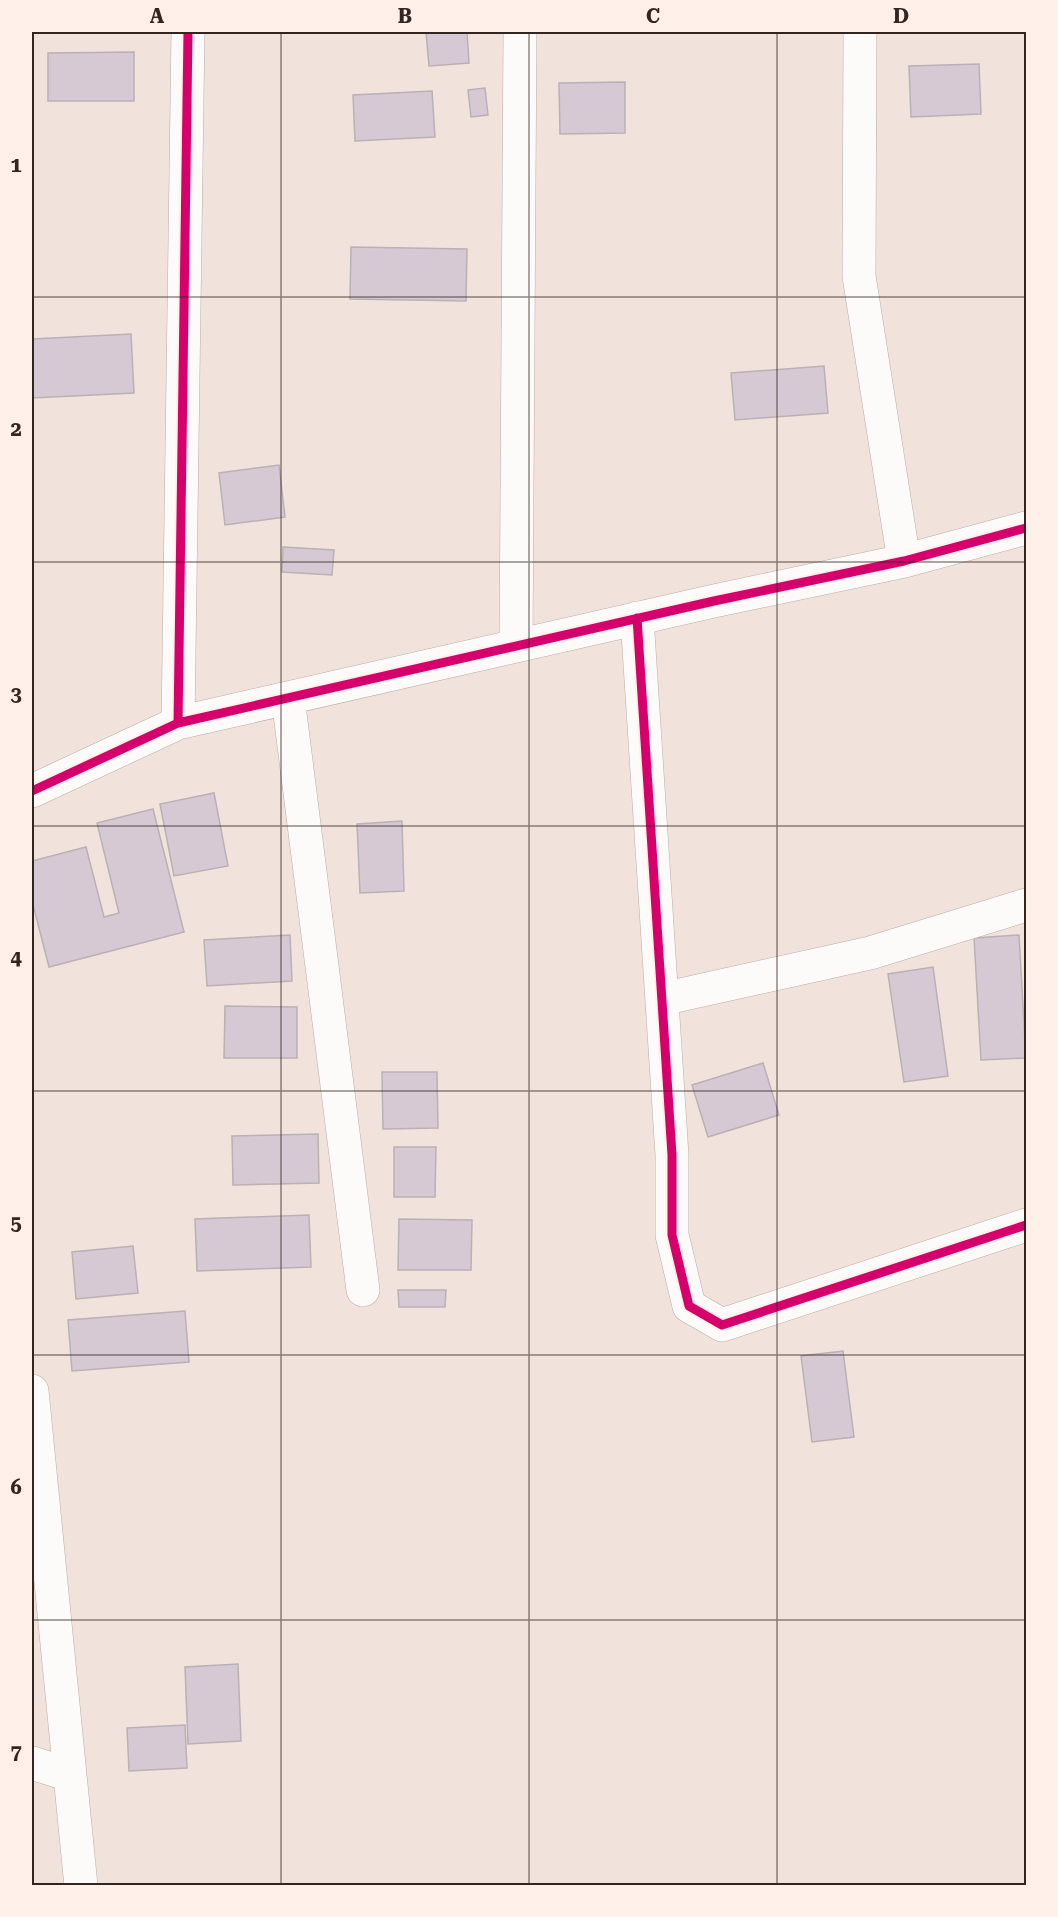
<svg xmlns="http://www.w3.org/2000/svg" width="1058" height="1917" font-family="'Roboto Serif',serif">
<rect width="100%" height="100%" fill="#f2e2dc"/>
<!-- building -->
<path fill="#d6c9d4" stroke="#bab1b4" stroke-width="1.5" d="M426,32H467L469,63L429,66Z
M134,52V101H48V53Z
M979,64L981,114L911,117L909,66Z
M625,82V133L560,134L559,83Z
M485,88L488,115L471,117L468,90Z
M432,91L435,137L355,141L353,95Z
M351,247L467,249L466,301L350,299Z
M131,334L134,393L32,398V339Z
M824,366L828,413L735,420L731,373Z
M279,465L285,517L225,525L219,473Z
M283,547L334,550L332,575L282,572Z
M214,793L228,866L174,876L160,804Z
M153,809L184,932L49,967L32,901V861L86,847L104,917L119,913L97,823Z
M402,821L404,891L360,893L357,824Z
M290,935L292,981L207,986L204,940Z
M1019,935L1026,1058L981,1060L974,938Z
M933,967L948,1076L904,1082L888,974Z
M225,1006L297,1007V1058H224Z
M763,1063L779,1115L708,1137L692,1085Z
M382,1072H437L438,1128L383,1129Z
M318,1134L319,1183L233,1185L232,1136Z
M394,1147H436L435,1197H394Z
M309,1215L311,1267L197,1271L195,1219Z
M399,1219L472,1220L471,1270H398Z
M133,1246L138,1293L76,1299L72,1252Z
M398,1290H446L445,1307H399Z
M185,1311L189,1362L72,1371L68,1320Z
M843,1351L854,1437L812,1442L801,1356Z
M238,1664L241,1741L188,1744L185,1667Z
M185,1725L187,1768L129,1771L127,1728Z"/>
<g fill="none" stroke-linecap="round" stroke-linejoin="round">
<defs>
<path id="minor" d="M860,32L859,276L904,561
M637,618L672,1155V1235L689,1306L722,1325L1026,1225
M516,646L520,32
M288,698L363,1290
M178,723L188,32
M32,791L178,723L714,601L904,561L1026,528
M662,999L870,953L1026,905
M32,1391L81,1886
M32,1763L70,1775"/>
</defs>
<!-- minor casing -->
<use href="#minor" stroke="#baada8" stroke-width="34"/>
<!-- minor -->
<use href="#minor" stroke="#fdfbfa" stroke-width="33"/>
<defs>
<path id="cycleway" d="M637,618L672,1155V1235L689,1306L722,1325L1026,1225
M178,723L188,32
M32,791L178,723L714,601L904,561L1026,528"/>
</defs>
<!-- cycleway casing -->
<use href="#cycleway" stroke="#fff0e9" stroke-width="13"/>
<!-- cycleway -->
<use href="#cycleway" stroke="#d6006c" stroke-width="9"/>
</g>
<!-- grid -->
<path fill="none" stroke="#332620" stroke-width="1.5" stroke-opacity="0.55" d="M281,32V1886M529,32V1886M777,32V1886M32,297H1026M32,562H1026M32,826H1026M32,1091H1026M32,1355H1026M32,1620H1026"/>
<!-- border -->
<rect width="1058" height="1917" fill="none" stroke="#fff0e9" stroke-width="66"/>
<rect x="33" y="33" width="992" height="1851" fill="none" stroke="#332620" stroke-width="2"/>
<g font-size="20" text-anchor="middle" font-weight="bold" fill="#332620">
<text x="157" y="23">A</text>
<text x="405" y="23">B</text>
<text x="653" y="23">C</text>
<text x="901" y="23">D</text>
<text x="16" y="172">1</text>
<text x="16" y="436">2</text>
<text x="16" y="701">3</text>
<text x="16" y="965">4</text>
<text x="16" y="1230">5</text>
<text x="16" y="1494">6</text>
<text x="16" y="1759">7</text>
</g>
</svg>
